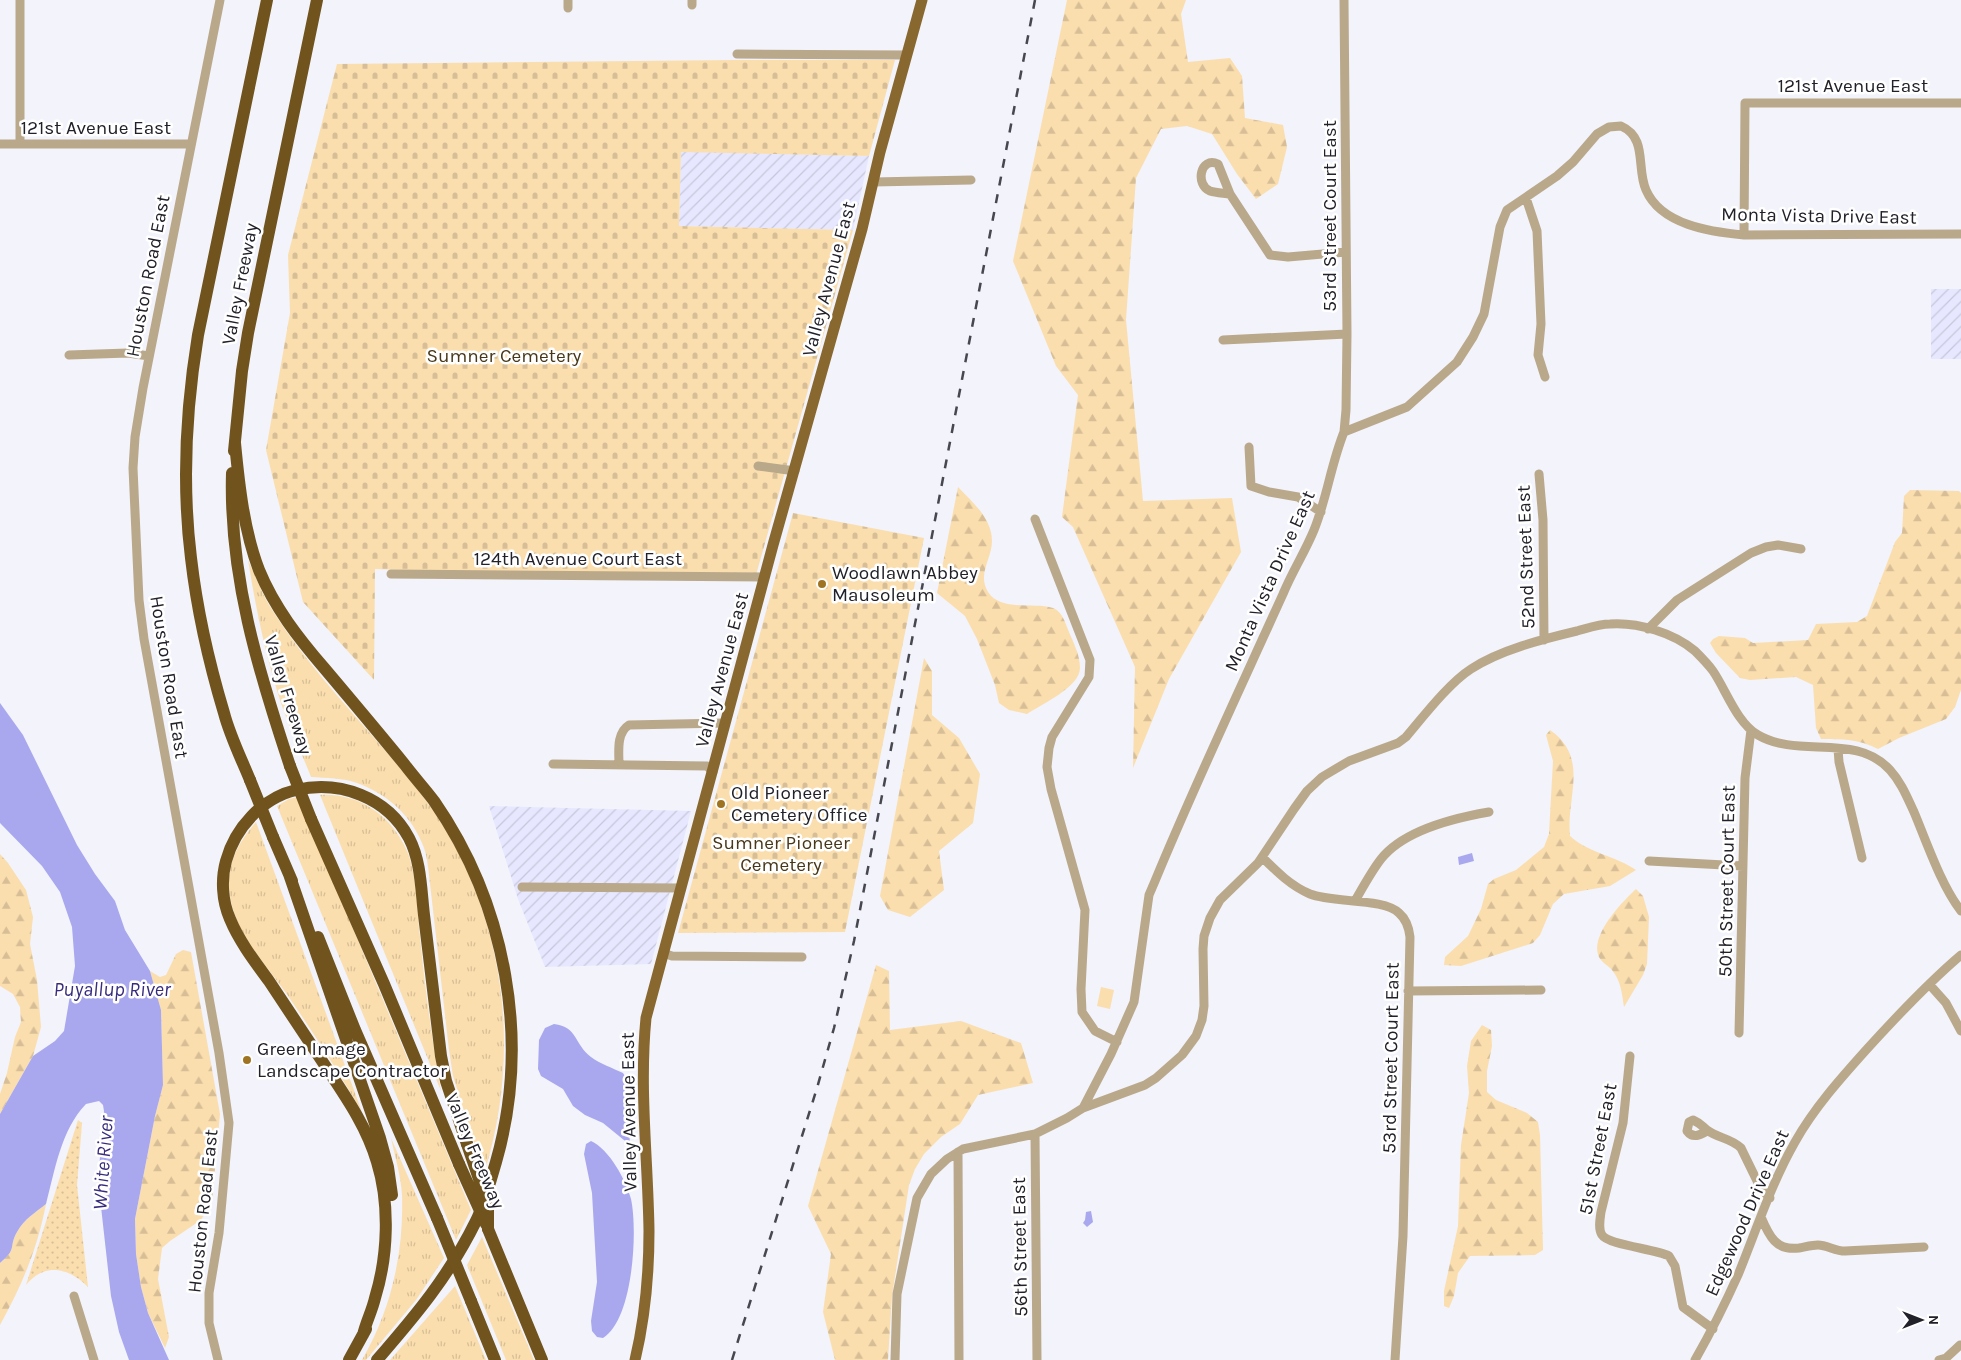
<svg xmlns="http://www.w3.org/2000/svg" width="1961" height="1360" font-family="Karla,sans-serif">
<defs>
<pattern id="industrial-furrows" width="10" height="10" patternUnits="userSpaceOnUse" patternTransform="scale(1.25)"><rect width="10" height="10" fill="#e7e8ff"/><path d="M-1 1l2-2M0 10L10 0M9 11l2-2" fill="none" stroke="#c6c7db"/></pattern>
<pattern id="grass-tufts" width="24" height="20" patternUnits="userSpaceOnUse" patternTransform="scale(1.25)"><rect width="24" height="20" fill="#fbdeae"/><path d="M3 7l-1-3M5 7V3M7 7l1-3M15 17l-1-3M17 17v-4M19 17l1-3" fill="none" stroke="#d7be96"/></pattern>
<pattern id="forest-firs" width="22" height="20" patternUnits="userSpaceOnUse" patternTransform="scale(1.25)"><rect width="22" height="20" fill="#fbdeae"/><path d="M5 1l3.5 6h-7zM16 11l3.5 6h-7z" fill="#d7be96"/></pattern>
<pattern id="cemetery-stones" width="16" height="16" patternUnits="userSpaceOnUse" patternTransform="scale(1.25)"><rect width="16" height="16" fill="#fbdeae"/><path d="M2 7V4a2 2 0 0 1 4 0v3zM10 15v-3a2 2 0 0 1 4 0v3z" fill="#d7be96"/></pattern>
<pattern id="park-dots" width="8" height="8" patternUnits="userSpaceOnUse" patternTransform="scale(1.25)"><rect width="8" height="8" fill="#fbdeae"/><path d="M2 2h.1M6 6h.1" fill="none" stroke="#d7be96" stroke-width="1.8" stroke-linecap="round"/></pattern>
</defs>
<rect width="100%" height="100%" fill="#f2f3fb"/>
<!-- industrial -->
<path fill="url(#industrial-furrows)" d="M681,151L869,156L853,230L679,226Z
M1931,289H1961V359H1931Z
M489,806L691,811L651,964L545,967L518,899Z"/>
<!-- grass -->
<path fill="url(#grass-tufts)" d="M248,560C255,575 261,591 269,605C311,673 369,728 418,790C503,898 525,1044 484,1174L453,1076L449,1050L429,875C428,866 427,856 424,848C413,817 388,794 357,783C343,778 326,778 311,777C302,754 291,730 282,706C266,658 256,610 248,560Z
M320,795C359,793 391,815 407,851C417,874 417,911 420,937C425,989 432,1040 441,1091Z
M298,797L471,1210L456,1240L277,806L289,799Z
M256,822L362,1112C338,1071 313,1032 286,993C268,968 239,936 232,906C223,873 234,847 256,822Z
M391,1138L444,1258L416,1300L366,1360H362C391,1310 404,1253 402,1195C401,1176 395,1157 391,1138Z
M482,1237L534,1360H506L467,1265Z
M455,1286L486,1360H390Z"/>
<!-- forest -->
<path fill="url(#forest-firs)" d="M1067,0H1186L1181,14L1188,62L1230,58L1242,76L1245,118L1283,125L1287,147L1278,184L1256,199L1237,174L1212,134L1187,126L1161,129L1136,178L1126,320L1143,501L1232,498L1241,552L1169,679L1133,768L1135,667L1073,527L1062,517L1078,395L1056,366L1013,261Z
M958,487C972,502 992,518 992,541C992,559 977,574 988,592C1001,612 1034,602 1053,608C1063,612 1065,623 1069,632C1074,644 1080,655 1080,668C1080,687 1042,704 1027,714L1009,710L999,703L995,685L977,639L965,616L937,593Z
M1910,490L1959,491L1961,493V690L1955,707L1946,719L1899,738L1878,749C1859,739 1842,739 1821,739L1816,728L1813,685L1796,677L1750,680L1740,678L1716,653L1710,643L1713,639L1719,636L1745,638L1753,643L1808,640L1816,624L1857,622L1867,616L1895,542L1902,533L1904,496Z
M924,658L932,671V715L959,738L980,774L973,823L939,851L944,890L910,917L888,910L880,896Z
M1550,730C1590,758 1566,797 1570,836C1588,853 1616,856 1636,870L1610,886L1564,894L1553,904L1540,935L1533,943L1461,966L1444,965L1445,957L1468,936L1481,909L1488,884L1494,879L1516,870L1544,847L1549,834L1553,761L1546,735Z
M0,854L8,863L26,890L33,917L30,944L37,980L41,1027L33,1056L0,1114V1094L7,1073L15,1037L21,1022L20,1007L13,994L0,986Z
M1636,889L1643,896L1649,917L1647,964L1643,975L1624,1007C1622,994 1621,981 1612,970C1609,966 1601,962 1599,957C1589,936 1622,902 1636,889Z
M183,950L191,952L220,1114L212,1201L201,1220L170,1241L162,1248L158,1279L169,1337L165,1348L148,1313L141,1287L136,1254L135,1219L155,1116L163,1085L161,1010L150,971L160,977L166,975L176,954Z
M876,965L889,971L890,1030L961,1021L1021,1043L1033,1083L978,1095L960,1124L941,1137L924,1154L915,1169L909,1185L892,1296L888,1360H835L823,1312L831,1254L808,1206Z
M1482,1025L1491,1030L1492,1046L1487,1071V1092L1496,1100L1527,1113L1538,1122L1540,1135L1543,1250L1535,1255L1470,1256L1458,1273L1454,1296L1449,1308L1444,1306V1291L1458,1226L1461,1145L1469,1093L1467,1066L1471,1041Z
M46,1204C37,1250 22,1285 0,1325V1263C18,1248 8,1248 17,1232C24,1219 35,1213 46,1204Z"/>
<!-- cemetery -->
<path fill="url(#cemetery-stones)" d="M735,60H895L869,156L681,152L679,226L853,230L756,575H543L375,569L374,680L303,602L266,450L290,313L288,255L337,64Z
M793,513L924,538L845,932L678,933Z"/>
<!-- park -->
<path fill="url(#park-dots)" d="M78,1120L82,1123L77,1185L88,1287C69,1268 45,1262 26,1285Z"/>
<!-- pitch -->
<path fill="#fbdeae" d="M1101,987L1114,990L1110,1009L1097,1006Z"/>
<!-- water -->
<path fill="#a9a8ee" d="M0,703L23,735L77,845L95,874L115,901L125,930L150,971L161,1010L163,1085L155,1116L135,1219L136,1254L141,1287L148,1313L169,1360H129L119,1332L111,1296L98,1180L104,1111L103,1105L99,1101L86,1104C61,1130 55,1170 46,1204C35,1213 24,1219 17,1232C8,1248 18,1248 0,1263V1114L33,1056L55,1041L64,1031L75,966L72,927L60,892L42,866L0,823Z
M1472,853L1474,861L1459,865L1458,857Z
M554,1024C578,1027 574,1044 591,1057C600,1064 613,1068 623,1073L626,1078L630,1145L603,1123L585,1115L573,1106L563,1089L541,1076L538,1069L539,1040L545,1028Z
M591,1141C609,1149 626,1180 631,1199C638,1231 633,1320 603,1338L597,1337L592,1331L591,1321L597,1282L592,1193L584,1154L586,1144Z
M1091,1211L1093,1222L1087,1227L1083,1223L1085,1220L1086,1212Z"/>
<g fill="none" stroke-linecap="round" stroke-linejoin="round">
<!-- minor -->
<path stroke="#baa88b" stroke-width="9" d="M20,0V144
M568,0V8
M692,5V0
M737,54L907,55
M0,144H191
M873,182L971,180
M1230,194C1224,193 1216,193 1210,191C1195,185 1200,156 1218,164L1230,194L1270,255L1288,257L1346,252
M1526,198L1537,231L1541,324L1538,355L1545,377
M1744,235L1745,103H1961
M1223,340L1347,334
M69,355L128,353L149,356
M1344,432L1346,410L1347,334L1344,0
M1249,447L1251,486L1269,492L1298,497L1321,512
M758,466L795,471
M1539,474L1543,520L1544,640
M1035,519L1090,660L1089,677L1052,737L1049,748L1047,767L1051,789L1085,910L1081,989L1082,1012L1095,1031L1117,1042
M391,574L765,577
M1648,629L1677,600L1751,553L1766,547L1778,545L1801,549
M1838,749L1839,762L1862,858
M553,764L707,766L713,772
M619,765C619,752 616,733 629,725L725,723
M1262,857C1277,872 1291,886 1310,894C1333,903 1384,898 1399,913C1406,919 1409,928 1410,937L1403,1236L1395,1360
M1649,861L1743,866
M522,887L680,888
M1355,901C1363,887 1371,872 1381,859C1404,830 1454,818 1489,812
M663,953L672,956L802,957
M1929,984L1946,1003L1961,1031
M1408,991L1541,990
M1739,1033L1745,778L1751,730
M1630,1056L1623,1123L1601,1212C1600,1219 1598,1229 1602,1235C1608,1245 1656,1249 1669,1256L1675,1266L1683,1307L1713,1329
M1083,1108L1111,1054L1134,1002L1149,895L1155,881C1195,784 1240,689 1283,594C1292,572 1305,552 1314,530C1327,498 1331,464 1344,432L1407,407L1457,362L1473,337L1484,314L1500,227L1507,210L1557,176L1573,162L1597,134L1609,127L1621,126C1648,138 1636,168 1646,190C1661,225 1711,232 1744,235L1961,234
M1707,1131C1700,1135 1693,1139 1687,1131L1689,1122L1693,1120C1700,1123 1702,1126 1707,1130C1717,1138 1731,1138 1741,1148L1761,1189L1770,1198
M1035,1134L1037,1360
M958,1152L959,1360
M1761,1217C1769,1236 1776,1251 1799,1248C1805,1247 1812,1245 1818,1245C1827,1245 1835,1251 1845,1251L1924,1247
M74,1296L94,1360
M218,1360L209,1323V1293L219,1233L229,1123L219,1053L144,639L139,600L133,468L135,437L143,388L220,0
M895,1360L897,1294L917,1198L931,1174L947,1159L963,1149L1035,1134L1067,1118L1083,1108L1145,1085L1156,1078L1182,1055L1196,1036L1202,1020L1204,1006L1203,949L1204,936L1210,918L1220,900L1258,863L1294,809L1307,791L1322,777L1349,761L1398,743L1406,737C1423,717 1449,683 1471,669C1500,650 1543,639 1577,631C1588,628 1599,624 1610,624C1638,622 1674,633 1695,651C1701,657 1708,664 1713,671C1726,690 1737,723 1758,735C1799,759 1856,732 1890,770C1901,782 1907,797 1914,812C1927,843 1941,885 1961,911
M1695,1360C1711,1332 1725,1304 1738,1275C1756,1231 1771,1184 1795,1142C1814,1108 1841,1078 1867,1049C1897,1016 1927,984 1961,955
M1939,1360L1946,1358L1960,1345"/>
<!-- major -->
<path stroke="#88682f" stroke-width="11" d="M635,1360C645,1318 649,1275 649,1231C648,1160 639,1089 646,1018L773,545L862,229L880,152L922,0"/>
<!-- highway -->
<path stroke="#70531d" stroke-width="12" d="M235,443C239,485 244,531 259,570C274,607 299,639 325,669C352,701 379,733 405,765C414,777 425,789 434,801C506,905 531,1040 496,1162C490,1182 485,1203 476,1221C449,1276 416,1315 377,1360
M234,451L242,371L248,333L317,0
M232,473C229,575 258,670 290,766
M250,780C241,758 230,736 224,713C209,663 197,610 191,558C182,485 186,408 198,335L267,0
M311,819L384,984L459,1164
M273,837L292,881
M289,874L380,1138L388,1167L392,1195
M318,937L355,1030L437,1218
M488,1229L542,1360
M471,1301L495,1360
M363,1335C366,1322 372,1311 375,1298C388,1256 390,1204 377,1162C367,1127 346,1097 326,1067C307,1038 288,1010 269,981C255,962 239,941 230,919C222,901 221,879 226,861C235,828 262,798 296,790C340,780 387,797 409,838C421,861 421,889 424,915C430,962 435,1009 441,1056L446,1081L467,1144
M349,1360L366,1329"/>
<!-- rail -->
<path stroke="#47474f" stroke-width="2.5" stroke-dasharray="9 9" stroke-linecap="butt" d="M732,1360L817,1088L834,1028L854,941L1035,0"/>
<!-- highway-bridge -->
<path stroke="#70531d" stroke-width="12" d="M290,766L311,819
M250,780L273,837
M467,1144L488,1205V1229
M459,1164L486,1224
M437,1218L471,1301"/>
</g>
<!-- markers -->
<g fill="#9e7423" stroke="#fff" stroke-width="2">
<circle cx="822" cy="584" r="5"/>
<circle cx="721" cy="804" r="5"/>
<circle cx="247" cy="1060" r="5"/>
</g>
<g text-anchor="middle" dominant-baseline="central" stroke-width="5" stroke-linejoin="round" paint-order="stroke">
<!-- street labels -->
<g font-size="19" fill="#212129" stroke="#fff">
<text x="1853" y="86">121st Avenue East</text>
<text x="96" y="128">121st Avenue East</text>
<text transform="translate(1330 216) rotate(-90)">53rd Street Court East</text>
<text transform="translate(1819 216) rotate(1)">Monta Vista Drive East</text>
<text transform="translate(148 276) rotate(-79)">Houston Road East</text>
<text transform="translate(829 279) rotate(-75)">Valley Avenue East</text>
<text transform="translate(240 284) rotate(-79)">Valley Freeway</text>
<text transform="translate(1526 557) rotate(-92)">52nd Street East</text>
<text x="578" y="559">124th Avenue Court East</text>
<text transform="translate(1270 581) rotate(-66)">Monta Vista Drive East</text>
<text transform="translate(722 670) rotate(-75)">Valley Avenue East</text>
<text transform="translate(169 677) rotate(81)">Houston Road East</text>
<text transform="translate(288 695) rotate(73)">Valley Freeway</text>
<text transform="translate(1727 881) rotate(-89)">50th Street Court East</text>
<text transform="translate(1391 1058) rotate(-89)">53rd Street Court East</text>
<text transform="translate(629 1112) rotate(-91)">Valley Avenue East</text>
<text transform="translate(1598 1149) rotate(-79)">51st Street East</text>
<text transform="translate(475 1151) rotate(67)">Valley Freeway</text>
<text transform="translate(203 1211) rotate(-84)">Houston Road East</text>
<text transform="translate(1747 1213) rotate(-66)">Edgewood Drive East</text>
<text transform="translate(1020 1247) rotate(-91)">56th Street East</text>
</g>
<!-- park labels -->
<g font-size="19" fill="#483718" stroke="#fff">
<text x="504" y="356">Sumner Cemetery</text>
<text x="781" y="843">Sumner Pioneer<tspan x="781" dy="22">Cemetery</tspan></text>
</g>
<!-- poi labels -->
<g font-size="19" fill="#212129" stroke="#fff" text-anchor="start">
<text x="832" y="573">Woodlawn Abbey<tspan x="832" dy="22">Mausoleum</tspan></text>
<text x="731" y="793">Old Pioneer<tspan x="731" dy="22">Cemetery Office</tspan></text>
<text x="257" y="1049">Green Image<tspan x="257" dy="22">Landscape Contractor</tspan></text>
</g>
<!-- water labels -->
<g font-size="20" font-style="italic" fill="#382d7d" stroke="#fff">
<text x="112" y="989">Puyallup River</text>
<text transform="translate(103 1163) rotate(-86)">White River</text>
</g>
</g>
<!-- north arrow -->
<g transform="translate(1921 1320) rotate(90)" stroke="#ffffff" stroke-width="4" paint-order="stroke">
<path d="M0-4L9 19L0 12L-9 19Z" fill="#212129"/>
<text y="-8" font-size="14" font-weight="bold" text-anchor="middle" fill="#212129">N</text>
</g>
</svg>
